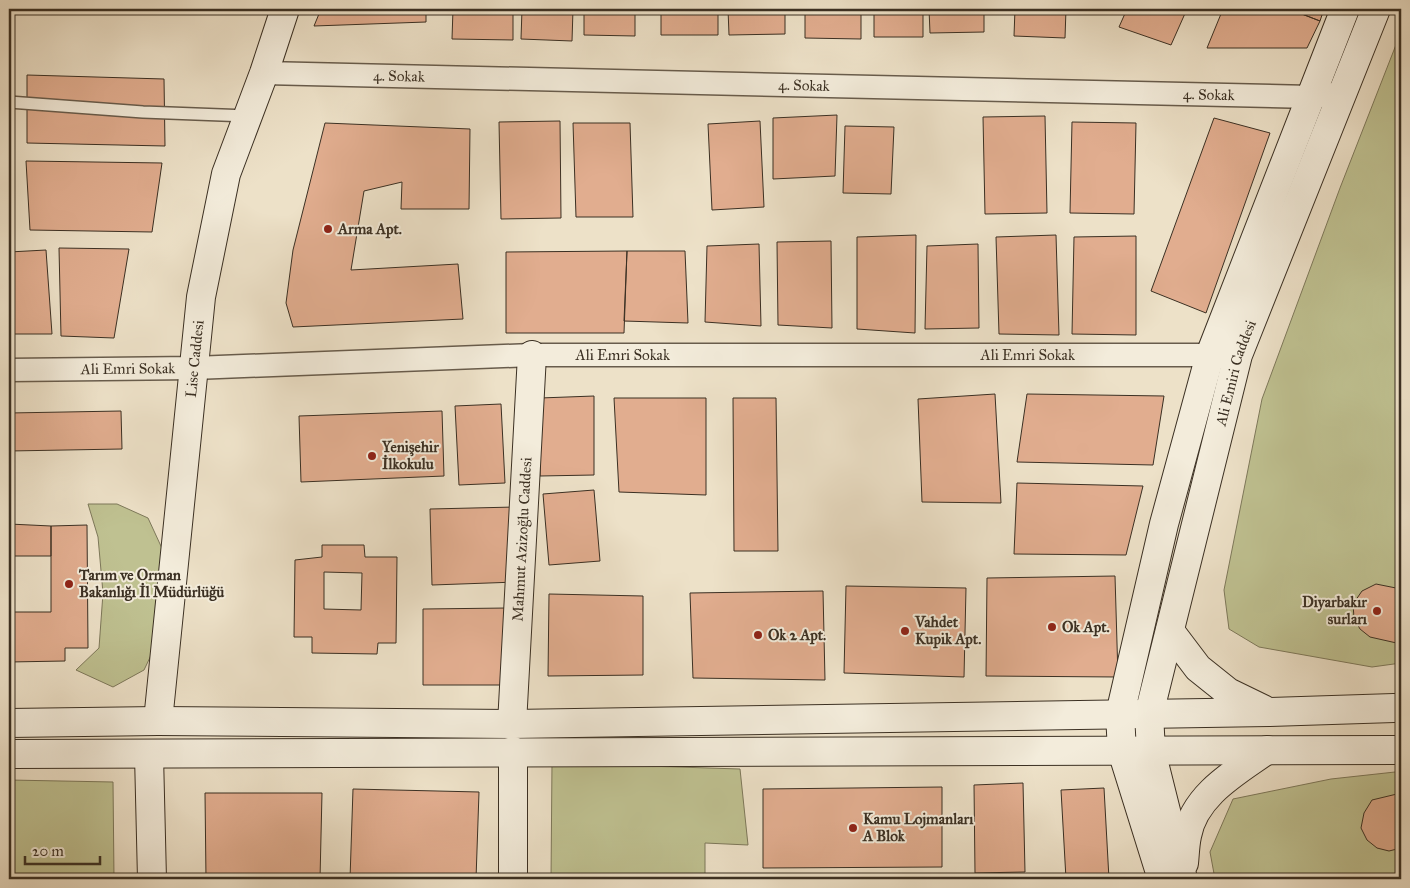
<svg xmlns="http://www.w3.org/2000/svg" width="1410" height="888" font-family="'IM FELL Great Primer',serif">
<rect width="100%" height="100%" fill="#ede1c8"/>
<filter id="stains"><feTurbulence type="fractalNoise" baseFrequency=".004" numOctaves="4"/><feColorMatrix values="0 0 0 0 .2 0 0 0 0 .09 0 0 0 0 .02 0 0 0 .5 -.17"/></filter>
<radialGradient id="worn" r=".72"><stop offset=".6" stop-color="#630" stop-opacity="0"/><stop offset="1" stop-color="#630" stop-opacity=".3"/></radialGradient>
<!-- green -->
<path fill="#bfc191" stroke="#7d785a" d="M1401,32V663L1372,667L1259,647L1229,629L1224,590L1262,399L1340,188Z
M88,504H117L148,518L166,557L165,626L144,670L113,687L76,670L99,648L103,593L98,537Z
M552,763L740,769L748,845L705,843V879H551Z
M1395,772H1401V879H1215L1210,852L1233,799L1331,779Z
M9,780L113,782L114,879H9Z"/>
<!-- building -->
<path fill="#e1ad8f" stroke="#3b3023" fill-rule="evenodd" d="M321,9H426V22L314,26Z
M453,9H513V40L452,39Z
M522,9H573L572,41L521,39Z
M584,9H635V36L584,35Z
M661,9H718V35H661Z
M728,9H785V34L729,35Z
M805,9H861V39L805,38Z
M874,9H923V37H874Z
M929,9H984V32L930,33Z
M1015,9H1066L1065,38L1014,36Z
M1127,9H1187L1171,45L1119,27Z
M1223,9H1289L1320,21L1307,48H1207Z
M1289,9H1324L1320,21Z
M27,75L164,79L165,146L27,143Z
M837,115L835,176L773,179V118Z
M1045,116L1047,213L985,214L983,117Z
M1214,118L1270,133L1206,313L1151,291Z
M560,121L561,218L501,219L499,122Z
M760,121L764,207L712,210L708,124Z
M1072,122L1136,123L1134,214L1070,213Z
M325,123L470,129L469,209H401L402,182L364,191L351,270L458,264L463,319L293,327L286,303L293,250Z
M573,123H630L633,217H576Z
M845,126L894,127L891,194L843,193Z
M26,161L162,163L152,232L30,230Z
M916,235L915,333L857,329V237Z
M1056,235L1059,335L999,334L996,237Z
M1136,236V335L1072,334L1074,237Z
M831,241L832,328L778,325L777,242Z
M759,244L761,326L705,322L707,246Z
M978,244L979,328L925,329L927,246Z
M59,248L129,249L114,338L61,336Z
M46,250L52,334H9V252Z
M627,251L624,333H506V252Z
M627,251H685L688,323L624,321Z
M995,394L1001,503L922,502L918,399Z
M1027,394L1164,396L1153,465L1017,462Z
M594,396V475L540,476V398Z
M614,398H706V495L619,492Z
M733,398H776L778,551H734Z
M501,404L505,483L459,485L455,406Z
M121,411L122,449L9,451V413Z
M442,411L444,476L301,482L299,416Z
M1017,483L1143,486L1126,555L1014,554Z
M594,490L600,561L549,565L543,494Z
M515,507L517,582L432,585L430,509Z
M9,524L51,526V556H9Z
M87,525L88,648H65V661L9,662V612H51V526Z
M322,545H364L365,557H397L396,643H378L377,654L312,653V637H294L295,560L322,557ZM324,572L362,573L361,610L324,609Z
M1115,576L1118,677L986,676L987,578Z
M1376,584L1401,589V644L1370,637L1360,629L1354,618L1353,604L1362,591Z
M846,586L966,588L964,677L844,673Z
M823,591L825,680L693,678L690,593Z
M549,594L643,596V675L548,676Z
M507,608V685H423V609Z
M1023,783L1025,872L975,873L974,785Z
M942,787V867L763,868V789Z
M1104,788L1109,879H1066L1061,790Z
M353,789L479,792L476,879H350Z
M205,793H322L320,879H206Z
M1401,793V848L1389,851L1377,848L1367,840L1361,828L1364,813L1372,800Z"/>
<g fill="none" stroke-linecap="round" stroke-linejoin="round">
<defs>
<path id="lane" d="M9,102L143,112L248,116"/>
<g id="street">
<path id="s1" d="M264,73L1311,97L1344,93"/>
<path id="s2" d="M9,370L194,368L532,355H1227"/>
</g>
<g id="secondary">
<path d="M1170,631L1198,668L1228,692L1263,709"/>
<path id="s3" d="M158,721L201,297L226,174L264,73L285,9"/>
<path d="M9,723L158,721L512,724L1269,712L1394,708"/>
<path id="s4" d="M512,724L532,355"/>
<path d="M9,754L1399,750"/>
<path d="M149,755L152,879"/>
<path d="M1184,863C1185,854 1185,845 1187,836C1194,795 1236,772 1267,750"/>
<path d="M513,879V751"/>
<path d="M1162,879L1122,751L1120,714L1164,524L1210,355L1345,9"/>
<path id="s5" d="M1183,879L1151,751L1149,714L1238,355L1376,9"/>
</g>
</defs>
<!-- lane casing -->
<use href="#lane" stroke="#685c4c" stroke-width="14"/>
<!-- street casing -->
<use href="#street" stroke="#685c4c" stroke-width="25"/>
<!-- secondary casing -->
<use href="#secondary" stroke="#3b3023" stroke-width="30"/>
<!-- lane -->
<use href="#lane" stroke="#f3ecdb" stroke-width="11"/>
<!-- street -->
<use href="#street" stroke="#f3ecdb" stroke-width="22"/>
<!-- secondary -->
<use href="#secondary" stroke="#f3ecdb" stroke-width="28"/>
</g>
<!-- markers -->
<g fill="#8f2418" stroke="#f3ecdb" stroke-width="2">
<circle cx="328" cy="229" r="5"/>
<circle cx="372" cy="456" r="5"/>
<circle cx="69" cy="584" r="5"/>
<circle cx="1377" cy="611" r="5"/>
<circle cx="1052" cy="627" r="5"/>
<circle cx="905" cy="631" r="5"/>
<circle cx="758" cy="635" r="5"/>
<circle cx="853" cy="828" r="5"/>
</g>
<g text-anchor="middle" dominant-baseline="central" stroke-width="4" stroke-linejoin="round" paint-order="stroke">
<!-- street labels -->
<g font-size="15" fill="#3b3023" stroke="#f3ecdb">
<text stroke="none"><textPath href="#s1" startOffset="135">4. Sokak</textPath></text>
<text stroke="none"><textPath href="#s1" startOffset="540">4. Sokak</textPath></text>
<text stroke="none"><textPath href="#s1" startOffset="945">4. Sokak</textPath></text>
<text stroke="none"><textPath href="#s2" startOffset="614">Ali Emri Sokak</textPath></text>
<text stroke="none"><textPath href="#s2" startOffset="1019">Ali Emri Sokak</textPath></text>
<text stroke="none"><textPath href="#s3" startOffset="364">Lise Caddesi</textPath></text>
<text stroke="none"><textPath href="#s2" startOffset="119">Ali Emri Sokak</textPath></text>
<text stroke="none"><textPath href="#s5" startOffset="521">Ali Emiri Caddesi</textPath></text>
<text stroke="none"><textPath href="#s4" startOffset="185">Mahmut Azizoğlu Caddesi</textPath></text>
</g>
<!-- poi labels -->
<g font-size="15" font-weight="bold" fill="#3b3023" stroke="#f3ecdb" text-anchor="start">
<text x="338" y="229">Arma Apt.</text>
<text x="382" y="447">Yenişehir<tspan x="382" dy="17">İlkokulu</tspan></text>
<text x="79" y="575">Tarım ve Orman<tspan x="79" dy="17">Bakanlığı İl Müdürlüğü</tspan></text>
<text x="1367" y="602" text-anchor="end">Diyarbakır<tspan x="1367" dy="17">surları</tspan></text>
<text x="915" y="622">Vahdet<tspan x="915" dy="17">Kupik Apt.</tspan></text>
<text x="1062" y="627">Ok Apt.</text>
<text x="768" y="635">Ok 2 Apt.</text>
<text x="863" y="819">Kamu Lojmanları<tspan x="863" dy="17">A Blok</tspan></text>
</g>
</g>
<!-- margin -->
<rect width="1410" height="888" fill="none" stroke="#ede1c8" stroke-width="30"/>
<rect x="10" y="10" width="1390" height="868" fill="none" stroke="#3b3023" stroke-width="2.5"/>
<rect x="15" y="15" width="1380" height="858" fill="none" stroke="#3b3023"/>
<!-- scale -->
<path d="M25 856v8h75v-8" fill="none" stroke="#3b3023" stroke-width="2.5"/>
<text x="32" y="856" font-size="15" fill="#3b3023" stroke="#f3ecdb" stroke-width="4" paint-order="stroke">20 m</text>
<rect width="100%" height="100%" filter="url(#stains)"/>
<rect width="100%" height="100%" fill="url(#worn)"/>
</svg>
